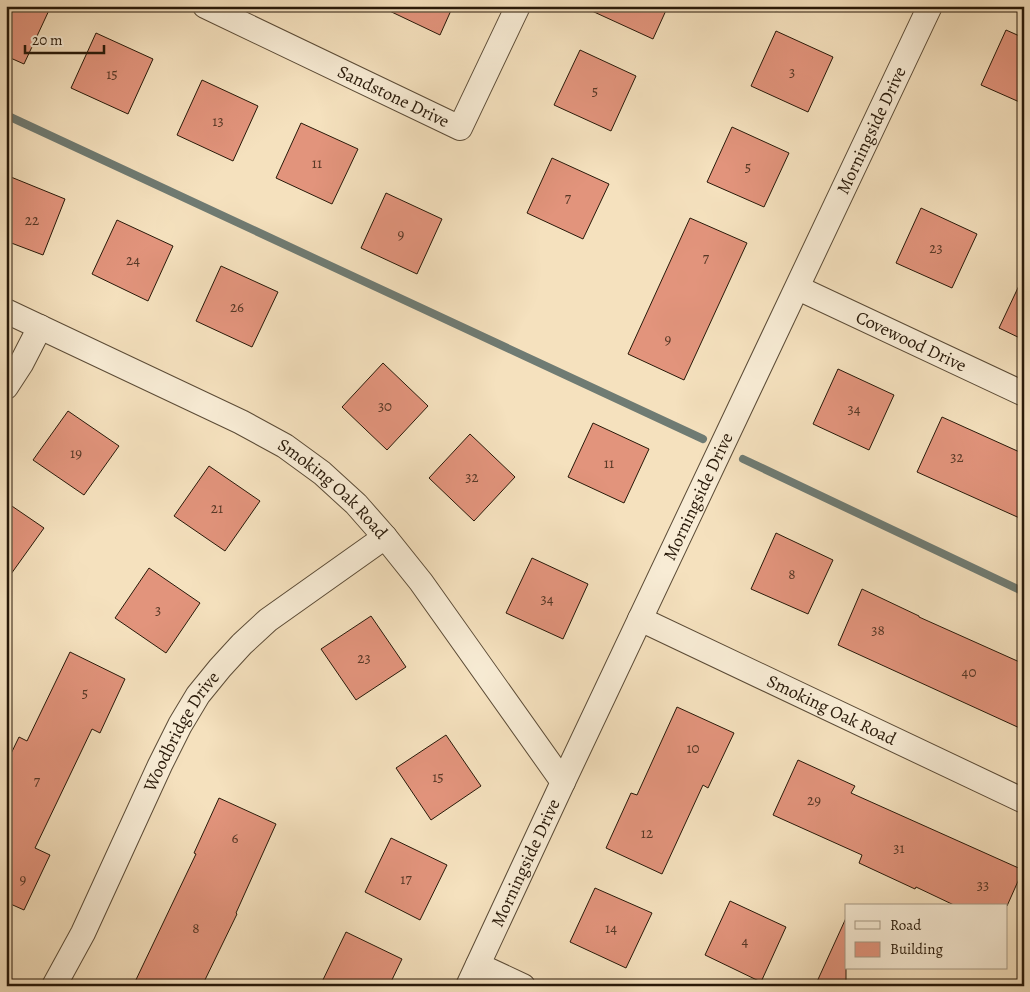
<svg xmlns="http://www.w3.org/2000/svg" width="1030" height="992" font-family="Alegreya,serif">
<rect width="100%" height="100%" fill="#f5e1be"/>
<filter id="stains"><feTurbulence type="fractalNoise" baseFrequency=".004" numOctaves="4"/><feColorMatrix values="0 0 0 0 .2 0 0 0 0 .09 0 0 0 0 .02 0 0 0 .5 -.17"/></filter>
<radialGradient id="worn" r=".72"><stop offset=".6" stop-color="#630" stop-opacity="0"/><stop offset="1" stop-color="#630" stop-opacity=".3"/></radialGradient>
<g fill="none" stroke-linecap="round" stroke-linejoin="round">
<!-- stream -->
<path stroke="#6f7b73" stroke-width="8" d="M6,115L703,439
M743,459L1024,592"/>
</g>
<!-- building -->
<path fill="#e2947c" stroke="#281909" d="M6,6H51L24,64L6,56Z
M379,6H453L440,35Z
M581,6H668L653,39Z
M1006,30L1024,38V104L981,85Z
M776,31L833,57L808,112L751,86Z
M96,33L153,59L128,114L71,88Z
M580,50L636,76L611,131L554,105Z
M202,80L258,106L233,161L177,135Z
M301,123L358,149L332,204L276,178Z
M732,127L789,153L764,207L707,182Z
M552,158L609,184L583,239L527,213Z
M6,175L65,199L43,255L6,241Z
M386,193L442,219L417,274L361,248Z
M921,208L977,234L952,288L896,263Z
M690,218L747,243L684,380L628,354Z
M117,220L173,246L148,301L92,274Z
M221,266L278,292L252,347L196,321Z
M1024,275V340L999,328Z
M383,363L428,406L387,450L342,407Z
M838,369L894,395L869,450L813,424Z
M68,411L119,446L84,495L33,460Z
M942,417L1024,454V520L917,472Z
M593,423L649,449L624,503L568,477Z
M470,434L515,477L474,521L429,478Z
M209,466L260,501L225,551L174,516Z
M6,502L44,528L6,581Z
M776,533L833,560L808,614L751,589Z
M532,558L588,584L563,639L506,613Z
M149,568L200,603L166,653L115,618Z
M862,589L919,616V617L1024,664V730L838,645Z
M371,616L406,667L356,700L321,649Z
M70,652L125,679L100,733L92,729L35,848L50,855L24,910L6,902V764L19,737L27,741Z
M677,707L734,733L708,788L703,785L662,874L606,848L631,793L637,795Z
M446,735L481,786L431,820L396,768Z
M798,760L855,786L851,793L1023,870L1007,906H956L916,887L915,889L859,863L862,855L773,815Z
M219,798L276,824L236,913L237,914L202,986H133L196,854L194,853Z
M391,838L447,865L420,920L365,892Z
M595,888L652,913L626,968L570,942Z
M730,901L786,927L761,982L705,955Z
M846,918V986H815Z
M346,932L402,959L389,986H320Z"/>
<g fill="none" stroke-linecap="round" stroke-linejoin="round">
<defs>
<g id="minor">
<path id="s1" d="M205,6L460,128L518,6"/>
<path id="s2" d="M798,288L1024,394"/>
<path id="s3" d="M6,311L241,422L285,446L322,473L356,504L385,537L421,582L563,782"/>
<path d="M6,387L21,364L40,327"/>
<path id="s4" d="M640,619L1024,801"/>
<path d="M478,965L523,986"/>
<path id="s5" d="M54,986L83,933L160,765L180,725L198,695L220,668L242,644L268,620L385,537"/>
<path id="s6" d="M468,986L563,782L930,6"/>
</g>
</defs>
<!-- minor casing -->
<use href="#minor" stroke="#5b4b36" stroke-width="26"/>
<!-- minor -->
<use href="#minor" stroke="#f8ecd5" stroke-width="24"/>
</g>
<g text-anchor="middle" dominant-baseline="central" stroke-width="4.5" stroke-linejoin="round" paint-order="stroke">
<!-- number labels -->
<g font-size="15" fill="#563826">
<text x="792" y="72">3</text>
<text x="112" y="74">15</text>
<text x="595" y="91">5</text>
<text x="218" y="121">13</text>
<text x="317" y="163">11</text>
<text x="748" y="167">5</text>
<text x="568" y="198">7</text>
<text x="32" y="220">22</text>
<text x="401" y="234">9</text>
<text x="936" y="248">23</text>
<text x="706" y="258">7</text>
<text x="133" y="260">24</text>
<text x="237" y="307">26</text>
<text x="668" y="339">9</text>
<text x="385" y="406">30</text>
<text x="854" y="409">34</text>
<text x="76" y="453">19</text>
<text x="957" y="457">32</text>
<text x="609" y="463">11</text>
<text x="472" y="477">32</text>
<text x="217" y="508">21</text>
<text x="792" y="574">8</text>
<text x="547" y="599">34</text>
<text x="158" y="610">3</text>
<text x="878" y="630">38</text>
<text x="364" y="658">23</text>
<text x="969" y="672">40</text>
<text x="85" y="693">5</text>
<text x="693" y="748">10</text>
<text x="438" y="777">15</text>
<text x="37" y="781">7</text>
<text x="814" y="800">29</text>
<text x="647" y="833">12</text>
<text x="235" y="838">6</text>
<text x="899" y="848">31</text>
<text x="23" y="879">9</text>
<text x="406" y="879">17</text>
<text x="983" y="885">33</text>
<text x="196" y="928">8</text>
<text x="611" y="928">14</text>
<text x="745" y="941">4</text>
</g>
<!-- street labels -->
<g font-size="18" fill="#281909" stroke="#f8ecd5">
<text stroke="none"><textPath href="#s1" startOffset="209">Sandstone Drive</textPath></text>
<text stroke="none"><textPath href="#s6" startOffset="946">Morningside Drive</textPath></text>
<text stroke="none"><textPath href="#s2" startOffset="125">Covewood Drive</textPath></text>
<text stroke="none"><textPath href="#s3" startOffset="374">Smoking Oak Road</textPath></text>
<text stroke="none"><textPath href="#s6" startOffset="541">Morningside Drive</textPath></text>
<text stroke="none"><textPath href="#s4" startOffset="212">Smoking Oak Road</textPath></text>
<text stroke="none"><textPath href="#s5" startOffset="285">Woodbridge Drive</textPath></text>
<text stroke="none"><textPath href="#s6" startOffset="136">Morningside Drive</textPath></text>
</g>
</g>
<!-- margin -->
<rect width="1030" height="992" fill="none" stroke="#f5e1be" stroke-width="25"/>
<rect x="8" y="8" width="1015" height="977" fill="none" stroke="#281909" stroke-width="2.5"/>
<rect x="12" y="12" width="1005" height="967" fill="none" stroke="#281909"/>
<!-- legend -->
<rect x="845" y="904" width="162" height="65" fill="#f8ecd5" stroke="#a59883"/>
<rect x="855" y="921" width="25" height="8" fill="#f8ecd5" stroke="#a59883"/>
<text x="890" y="930" font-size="15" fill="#281909">Road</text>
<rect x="855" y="942" width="25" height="15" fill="#e2947c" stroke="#a59883"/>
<text x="890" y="954" font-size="15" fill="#281909">Building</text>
<!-- scale -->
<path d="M25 45v8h79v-8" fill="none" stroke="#281909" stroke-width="2.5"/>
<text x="32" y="45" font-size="15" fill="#281909" stroke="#f8ecd5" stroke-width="4" paint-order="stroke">20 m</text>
<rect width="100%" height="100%" filter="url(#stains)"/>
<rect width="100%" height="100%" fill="url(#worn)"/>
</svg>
